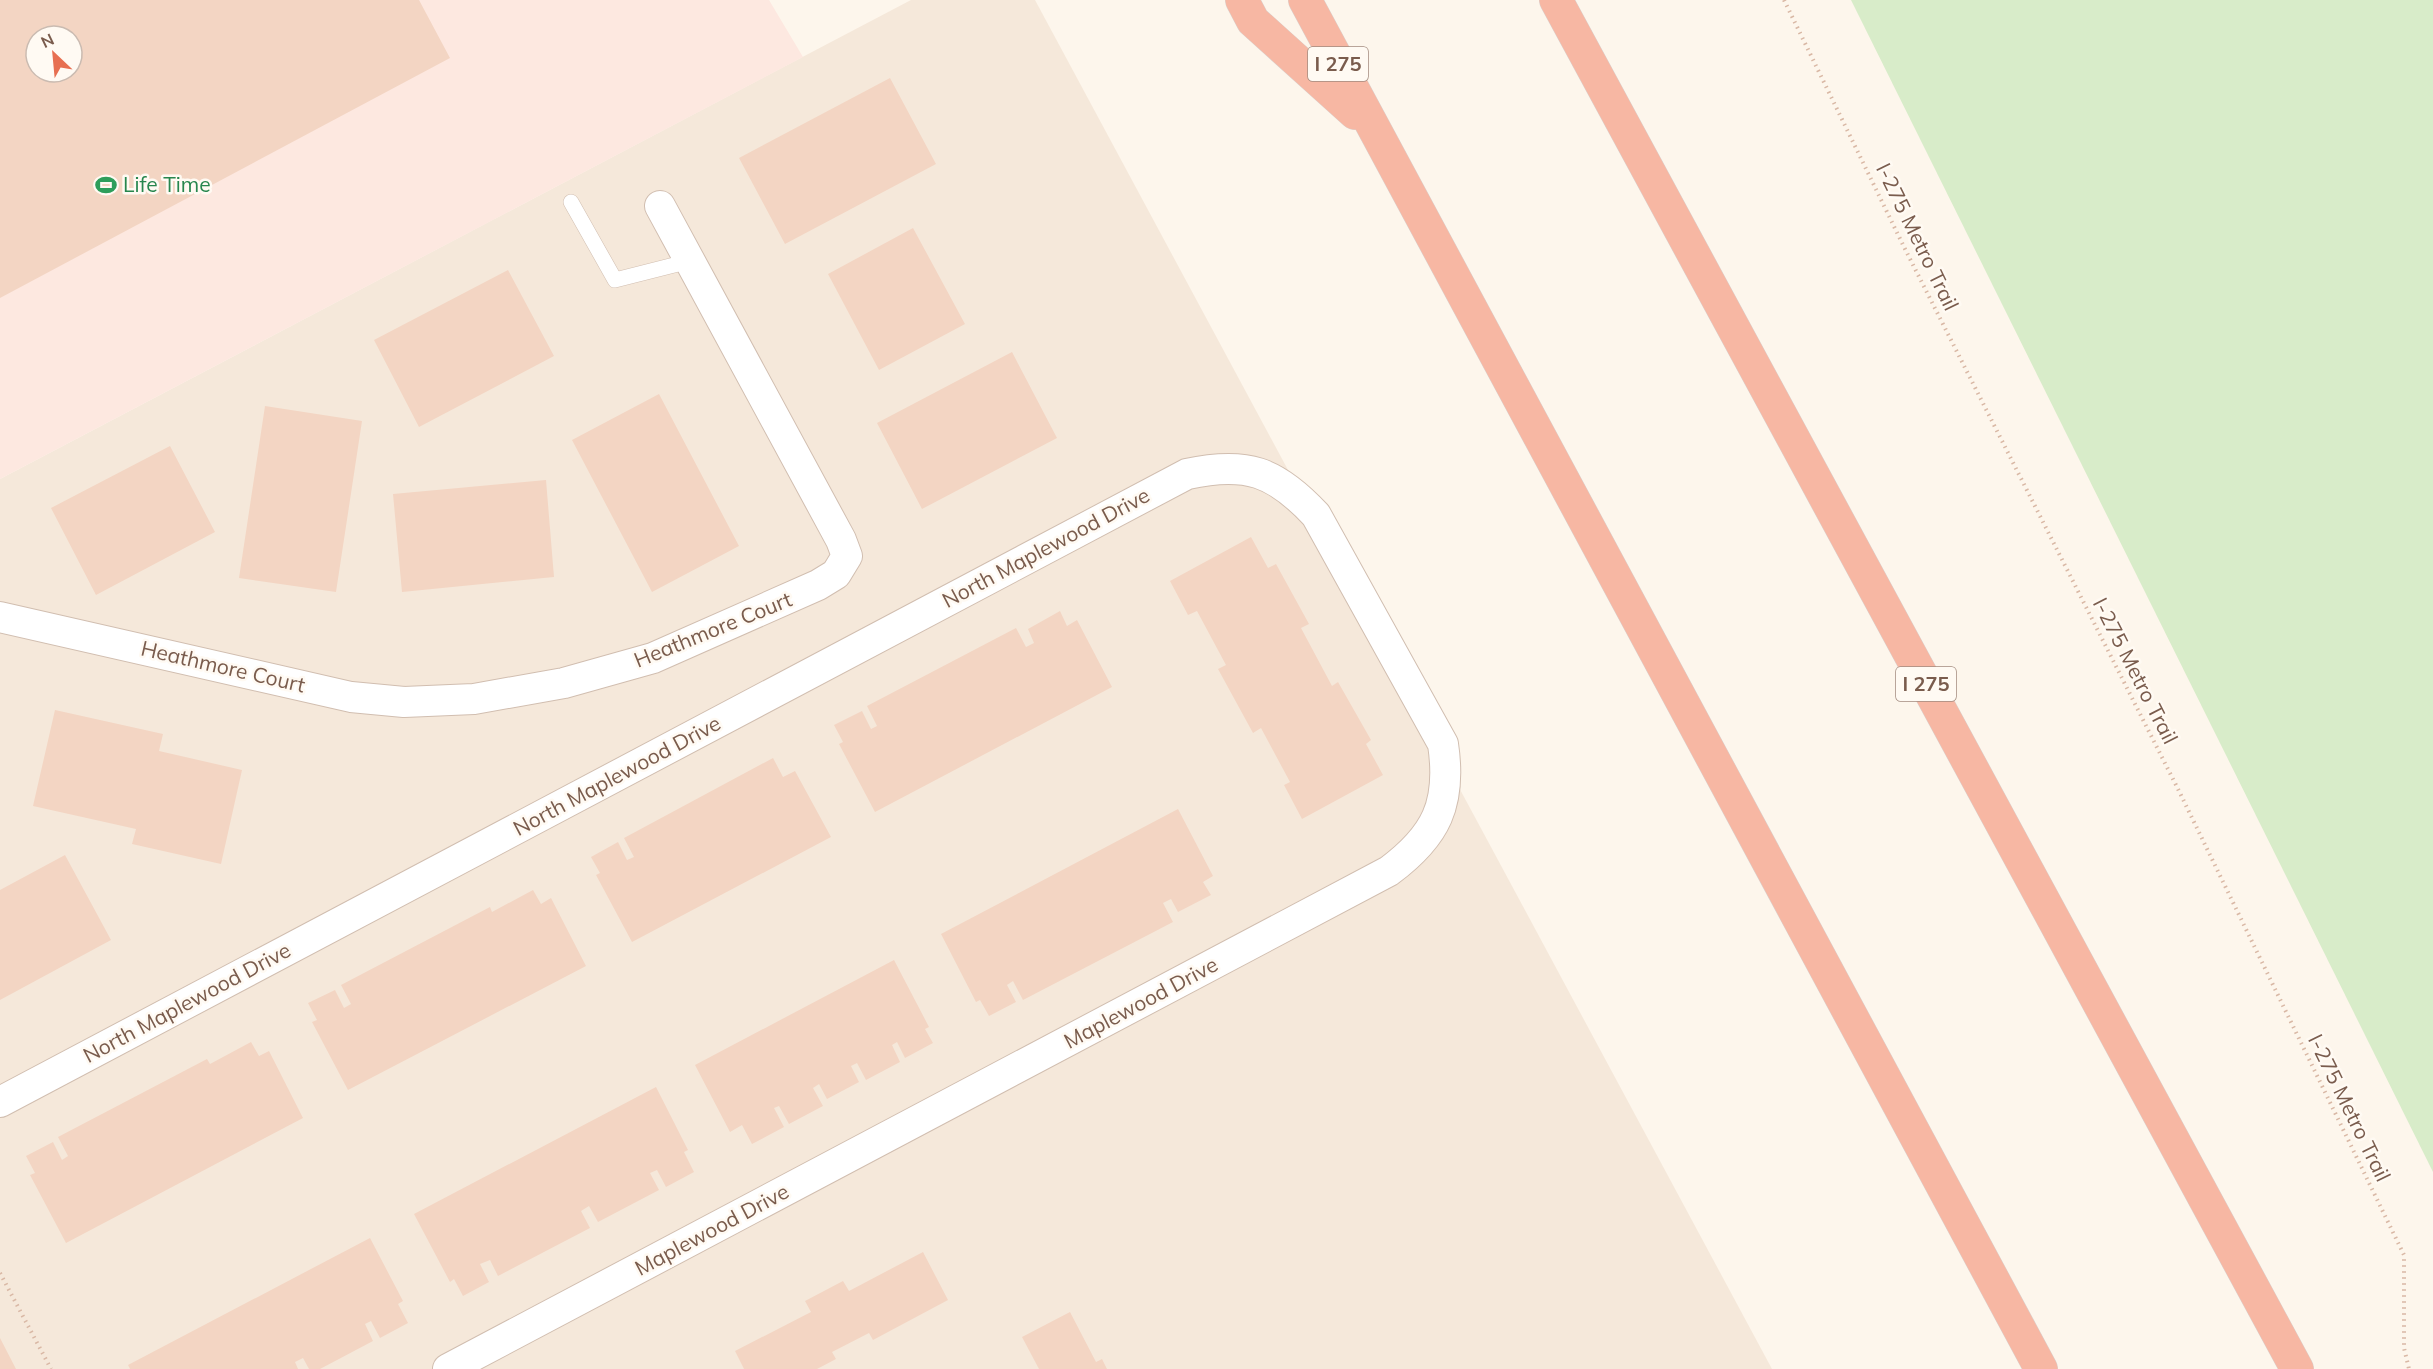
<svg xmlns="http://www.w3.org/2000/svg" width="2433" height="1369" viewBox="0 0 2433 1369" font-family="Mulish,sans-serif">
<rect width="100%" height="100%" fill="#fdf6ec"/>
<!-- residential -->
<path fill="#f5e8da" d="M911,0H1035L1772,1369H0V479Z"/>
<!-- commercial -->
<path fill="#fde8e0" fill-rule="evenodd" d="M0,0H769L803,57L0,479ZM36,36H72V72H36Z"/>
<!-- green -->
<path fill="#d8ecc9" d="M1851,0H2433V1172Z"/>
<!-- building -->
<path fill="#f3d5c3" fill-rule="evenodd" d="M0,0H419L450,58L0,298ZM36,36H72V72H36Z
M890,78L936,164L785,244L739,158Z
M913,228L965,324L879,370L828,274Z
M508,270L554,356L419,427L374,340Z
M1012,352L1057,438L922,509L877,423Z
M659,394L739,546L652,592L572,440Z
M265,406L362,421L336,592L239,578Z
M170,446L215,532L96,595L51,508Z
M546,480L554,577L402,592L393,494Z
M1251,537L1268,568L1276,564L1309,624L1301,628L1332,686L1338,682L1371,740L1366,744L1383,775L1302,819L1284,785L1290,782L1261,728L1253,733L1218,669L1226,665L1197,611L1188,615L1170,581Z
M1060,611L1067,626L1077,620L1112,687L875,812L839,744L843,742L834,725L862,711L871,729L877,726L867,706L1016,628L1026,647L1034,643L1028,629Z
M55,710L163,734L159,751L242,770L221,864L132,844L136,829L33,806Z
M773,758L783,777L795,771L831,837L632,942L596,875L600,873L591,857L618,842L627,860L634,857L624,838Z
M1178,809L1213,876L1203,882L1211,895L1178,912L1171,899L1163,903L1173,922L1023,1000L1013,981L1007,985L1016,1002L989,1016L980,1000L976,1002L941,934Z
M65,855L111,940L0,1000V890Z
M533,890L541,904L551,898L586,966L348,1090L312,1022L317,1020L308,1003L335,990L344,1008L351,1004L341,985L490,907L492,912Z
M894,960L929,1027L925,1029L933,1043L905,1058L897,1042L892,1045L900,1062L866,1080L857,1063L851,1066L859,1082L827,1099L819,1084L813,1088L823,1106L789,1124L779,1106L774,1108L784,1127L752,1144L742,1125L730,1132L695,1065Z
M251,1042L259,1056L269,1051L303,1118L66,1243L30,1175L35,1173L26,1156L53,1142L62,1160L68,1156L58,1137L207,1059L210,1064Z
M656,1087L688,1150L684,1152L694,1172L666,1187L657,1170L650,1173L659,1190L598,1222L589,1206L581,1211L590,1228L498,1276L490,1260L480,1264L489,1282L463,1296L454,1279L450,1282L414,1214Z
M370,1238L403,1301L398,1304L408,1323L380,1338L371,1321L365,1324L373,1341L320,1369H309L303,1358L295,1362L298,1369H130L128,1365Z
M923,1252L948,1300L873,1340L869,1333L832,1352L836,1359L817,1369H744L735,1351L811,1312L805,1301L843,1281L849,1291Z
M1070,1312L1096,1362L1102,1359L1107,1369H1039L1022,1337Z
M0,1338L16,1369H0Z"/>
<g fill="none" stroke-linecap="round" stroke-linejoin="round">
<defs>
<path id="lane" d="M571,202L615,280L690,261"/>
<path id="street" d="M0,617L351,697L404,702L474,699L564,683L653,658L818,585L836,574L847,556L841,540L660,206
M0,1102L1187,474C1246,461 1275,471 1316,515L1443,744C1452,804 1436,836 1389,871L448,1369"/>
<path id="highway" d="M1242,0L1253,21L1355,113
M1305,0L2041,1369
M1556,0L2297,1369"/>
</defs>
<!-- lane casing -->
<use href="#lane" stroke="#d1beb0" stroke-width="16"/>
<!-- street casing -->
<use href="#street" stroke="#d1beb0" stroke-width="32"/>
<!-- highway casing -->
<use href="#highway" stroke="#dad1cd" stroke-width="34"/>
<!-- path -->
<path stroke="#d9b8a5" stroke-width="4" stroke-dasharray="1.5 4.5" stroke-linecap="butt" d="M1784,0L1905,249L2178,789L2404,1255V1348L2409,1369
M0,1273L51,1369"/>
<!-- lane -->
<use href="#lane" stroke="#fff" stroke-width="15"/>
<!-- street -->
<use href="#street" stroke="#fff" stroke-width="30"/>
<!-- highway -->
<use href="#highway" stroke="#f7b7a3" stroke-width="33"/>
</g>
<!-- icons -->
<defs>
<symbol id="stadium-bare" viewBox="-9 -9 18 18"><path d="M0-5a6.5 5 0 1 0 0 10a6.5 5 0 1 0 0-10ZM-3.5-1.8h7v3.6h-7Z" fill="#2e9e5b" stroke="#fffaf3" stroke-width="2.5" paint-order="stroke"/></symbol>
</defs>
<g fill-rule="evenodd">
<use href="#stadium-bare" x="91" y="170" width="30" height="30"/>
</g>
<g text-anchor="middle" stroke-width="5" stroke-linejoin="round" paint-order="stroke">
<!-- shield labels -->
<g fill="#fffaf3" stroke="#a28b7f" stroke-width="1.5">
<rect x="1308" y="47" width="60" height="34" rx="4.5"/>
<rect x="1896" y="667" width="60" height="34" rx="4.5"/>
</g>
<g font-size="20" font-weight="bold" fill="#7a5c4d">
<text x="1338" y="71">I 275</text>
<text x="1926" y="691">I 275</text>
</g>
<!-- leisure labels -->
<g font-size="21" fill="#27864d" stroke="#fffaf3" text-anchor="start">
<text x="123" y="192">Life Time</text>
</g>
<!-- street labels -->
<g font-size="21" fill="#7a5c4d" stroke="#fffaf3">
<text transform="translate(1917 237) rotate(64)" y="7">I-275 Metro Trail</text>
<text transform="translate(1046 548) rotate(-28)" y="7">North Maplewood Drive</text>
<text transform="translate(713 630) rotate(-22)" y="7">Heathmore Court</text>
<text transform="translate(223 667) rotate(13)" y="7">Heathmore Court</text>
<text transform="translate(2135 671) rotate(63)" y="7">I-275 Metro Trail</text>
<text transform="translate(617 776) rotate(-28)" y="7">North Maplewood Drive</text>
<text transform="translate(187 1003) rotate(-28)" y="7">North Maplewood Drive</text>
<text transform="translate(1141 1003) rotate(-28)" y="7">Maplewood Drive</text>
<text transform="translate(2349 1108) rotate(64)" y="7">I-275 Metro Trail</text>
<text transform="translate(712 1230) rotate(-28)" y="7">Maplewood Drive</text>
</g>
</g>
<!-- north arrow -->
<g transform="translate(54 54) rotate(334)"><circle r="28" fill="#fffaf3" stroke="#cabbb1" stroke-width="1.5"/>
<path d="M0-4.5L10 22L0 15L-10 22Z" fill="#e76f51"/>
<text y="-9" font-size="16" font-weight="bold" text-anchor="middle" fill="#7a5c4d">N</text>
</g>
</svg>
